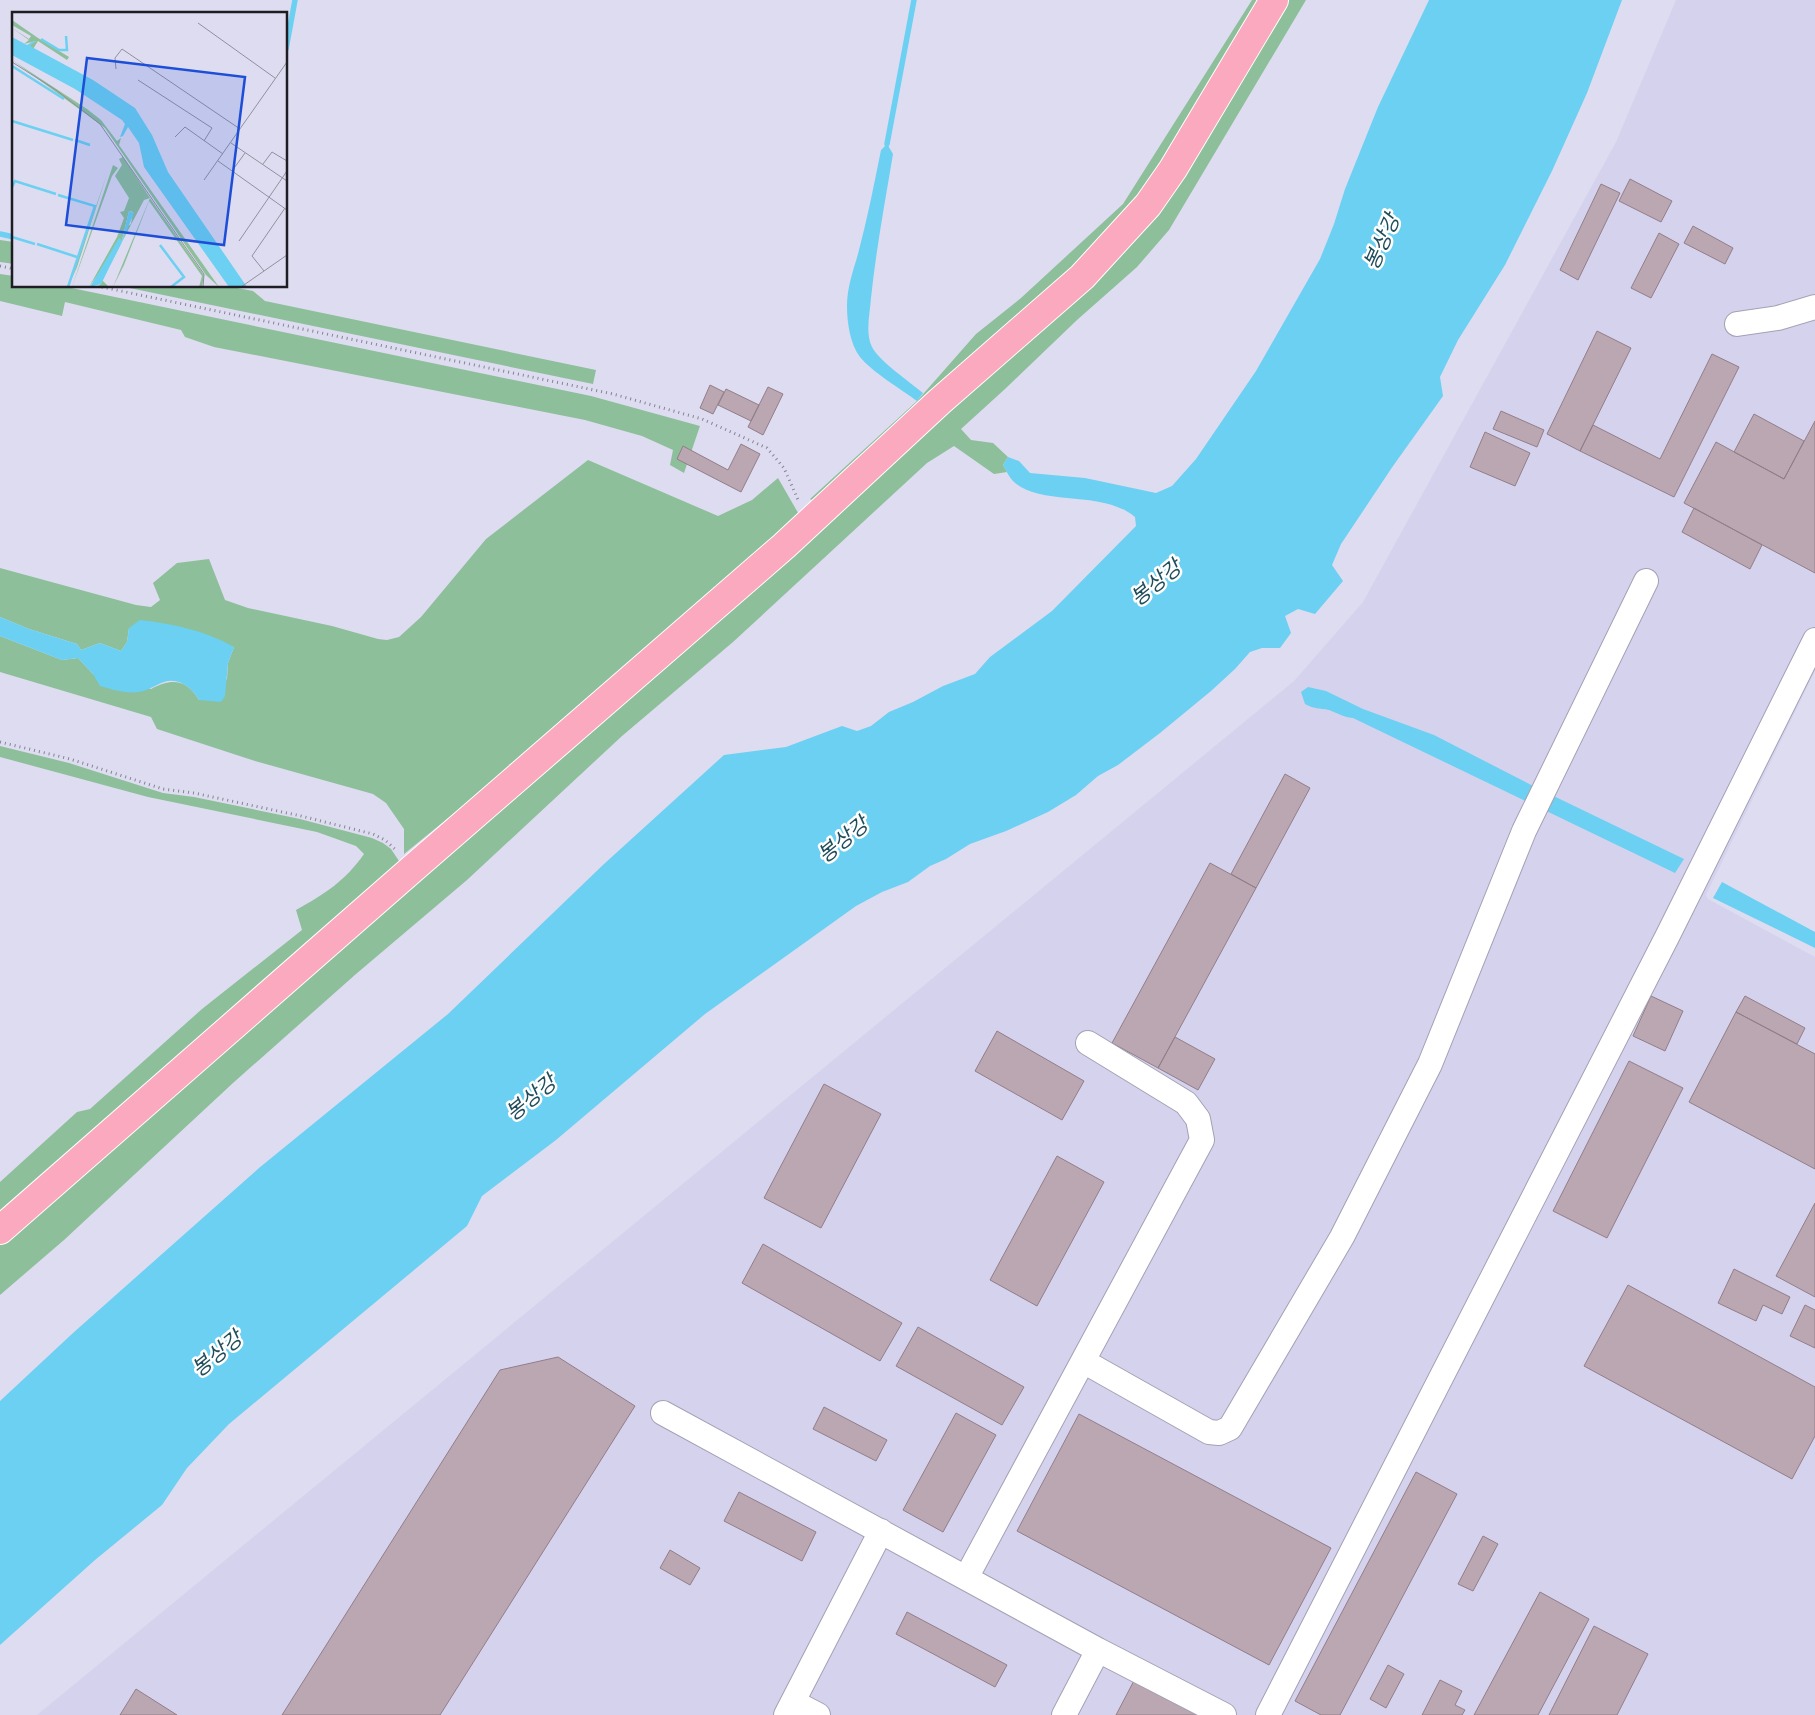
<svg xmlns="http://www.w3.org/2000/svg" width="1815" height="1715" viewBox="0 0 1815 1715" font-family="'Alegreya Sans','Noto Sans KR',sans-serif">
<rect width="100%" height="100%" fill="#dedcf0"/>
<!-- built -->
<path fill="#d5d2ee" d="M1676,0H1815V671L1706,895L1708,899L1815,957V1715H37L1294,681L1363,602L1616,142Z"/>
<!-- green -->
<path fill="#8dbf9a" d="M1252,0H1269L1137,210L820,504L810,499L917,401L976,334L1021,298L1123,204Z
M1285,0H1306L1169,230L1137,267L1077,320L1005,389L961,429L971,440L993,443L1008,457L1003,465L1007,472L994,474L954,446L927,463L733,642L622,736L467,880L356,974L233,1083L64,1240L0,1295V1241L946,415L1088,283Z
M0,240L14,242V264L0,262Z
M0,274L14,276V286H62L591,396L700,426L684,473L670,465L673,450L642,436L585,420L214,347L185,337L181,330L65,302L62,316L0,301Z
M120,286H227L253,291L265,301L596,370L593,384Z
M588,460L718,516L752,500L778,478L801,518L597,697L404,854V829L386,803L373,794L255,761L157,729L151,717L0,672V636L62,660L78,658L93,674L151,689C172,678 186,679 199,700L227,679L228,663L234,647L129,628L127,642L121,651L100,643L81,650L77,644L29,629L0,617V568L136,605L151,607L160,600L153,583L177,563L209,559L225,600L248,608L332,626L378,639L387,640L399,637L421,617L486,539Z
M0,746L69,763L163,793L194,797L300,819L372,838L383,843L391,849L403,867L0,1220V1182L77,1112L90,1109L202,1009L302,930L296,910C325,894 345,881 364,854L356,846L317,832L148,797L0,757Z"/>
<!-- water -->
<path fill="#6bd0f1" d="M1429,0H1622L1587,93L1552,171L1505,265L1458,340L1440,377L1443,396L1393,466L1341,544L1332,565L1343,581L1315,614L1298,609L1285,616L1291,633L1280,648H1262L1250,652L1235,669L1211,691L1160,733L1118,765L1098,776L1076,795L1048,812L1006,831L970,844L946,859L930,866L908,882L882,892L856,906L705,1014L556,1140L482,1196L467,1226L229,1424L187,1468L162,1505L95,1560L0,1645V1401L73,1333L259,1168L448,1014L604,864L724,755L786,747L842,726L857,731L871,726L889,712L913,702L943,686L975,674L990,657L1052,611L1136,526L1135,517C1102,489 1039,507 1013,481C1009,477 1006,470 1003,465L1008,457L1019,461L1030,473L1085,478L1156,493L1172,486L1196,459L1256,371L1320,259L1334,224L1345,189L1378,107Z
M887,144L893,154C885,202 876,250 871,298C870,313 865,333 872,347C878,360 911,383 923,393L917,401C901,389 872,372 860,357C850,344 847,322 847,306C847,288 853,271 858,254C867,220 874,185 881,150Z
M0,617L29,629L77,644L81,650L100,643L121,651L127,642L129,628L140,620C173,624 204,630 234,647L228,663L225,696L221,702L199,700C192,688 179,677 164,682C155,685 148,691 138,692C126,694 111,689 100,686L93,674L78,658L62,660L0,636Z
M1308,687L1326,691L1363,709L1434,735L1537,788L1684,859L1675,873L1353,718C1342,717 1338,713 1329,710C1320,708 1313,709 1305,704L1301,692Z
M1722,882L1815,932V948L1713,898Z"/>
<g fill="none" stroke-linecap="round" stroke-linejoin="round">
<!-- stream -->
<path stroke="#6bd0f1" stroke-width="5.5" d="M286,49L295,0
M887,144L914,0
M0,234L14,237"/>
</g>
<!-- building -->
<path fill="#bba7b2" stroke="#917e89" d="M1630,179L1672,201L1661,222L1619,201Z
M1601,184L1620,193L1578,280L1560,270Z
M1693,226L1733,248L1725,264L1684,243Z
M1659,233L1679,244L1651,298L1631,288Z
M1597,331L1631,348L1580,451L1547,434Z
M1712,354L1739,367L1674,497L1580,451L1593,425L1660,459Z
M710,385L724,392L713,414L700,408Z
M768,387L783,394L763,435L748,427Z
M726,389L759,405L751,421L718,405Z
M1501,411L1544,430L1537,447L1493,429Z
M1754,414L1804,441L1784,479L1734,452Z
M1815,421V573L1684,503L1716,442L1784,479Z
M1485,432L1530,453L1515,486L1470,467Z
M741,444L760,454L741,492L677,459L683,446L728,470Z
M1694,508L1762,545L1750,569L1682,532Z
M1285,774L1310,788L1256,888L1231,874Z
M1210,863L1256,888L1158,1068L1112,1043Z
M1651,996L1683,1011L1665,1051L1633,1036Z
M1745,996L1805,1028L1797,1044L1736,1012Z
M1736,1012L1815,1054V1169L1689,1102Z
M997,1031L1084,1081L1062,1120L975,1071Z
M1175,1037L1215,1059L1198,1090L1158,1068Z
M1629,1061L1683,1088L1607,1238L1553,1211Z
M824,1084L881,1114L821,1228L764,1198Z
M1057,1156L1104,1182L1037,1306L990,1280Z
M1815,1203V1297L1776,1276Z
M763,1244L902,1323L880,1361L742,1283Z
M1734,1269L1790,1297L1782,1314L1763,1305L1756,1321L1718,1303Z
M1628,1285L1815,1387V1436L1792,1479L1584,1366Z
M1805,1305L1815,1310V1348L1790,1336Z
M918,1327L1024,1387L1002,1425L896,1366Z
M558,1357L635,1406L440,1715H282L500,1370Z
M824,1407L887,1440L876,1461L813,1429Z
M956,1413L996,1435L943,1532L903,1510Z
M1079,1414L1331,1548L1269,1665L1017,1531Z
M1416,1472L1457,1494L1340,1715H1321L1295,1701Z
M739,1492L816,1532L802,1561L724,1521Z
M1483,1536L1498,1544L1473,1591L1458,1584Z
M670,1550L700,1568L690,1585L660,1568Z
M1540,1592L1589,1619L1538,1715H1474Z
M907,1612L1007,1665L995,1687L896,1634Z
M1594,1626L1648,1654L1617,1715H1549Z
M1388,1665L1404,1674L1386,1708L1370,1699Z
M1138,1673L1218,1715H1116Z
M1440,1680L1462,1691L1455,1705L1465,1710L1462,1715H1422Z
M136,1689L177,1715H120Z"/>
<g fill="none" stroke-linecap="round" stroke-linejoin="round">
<defs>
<path id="minor" d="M1737,324L1778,318L1815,307
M1083,1361L1209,1432L1219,1433L1230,1428L1342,1237L1430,1064L1524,831L1646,581
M663,1413L1098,1650L1224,1715
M966,1578L1202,1140L1198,1119L1186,1103L1088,1043
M793,1702L818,1715
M786,1715L881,1531
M1064,1715L1098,1650
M1268,1715L1667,937L1815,640"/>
<path id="major" d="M0,1230L411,870L784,546L939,402L1082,277L1148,205L1173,169L1274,0"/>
</defs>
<!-- minor casing -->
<use href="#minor" stroke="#a3a1b4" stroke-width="26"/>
<!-- major casing -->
<use href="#major" stroke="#fff" stroke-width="30"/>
<!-- path -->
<path stroke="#858492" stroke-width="3" stroke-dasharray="1 4" stroke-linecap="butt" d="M0,266L14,269
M97,286L613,394L702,419L767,448L784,468L799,502
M0,742L70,759L163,789L194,793L301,816L373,834L385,840L397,851"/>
<!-- minor -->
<use href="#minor" stroke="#fff" stroke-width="24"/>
<!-- major -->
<use href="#major" stroke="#faa9be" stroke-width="28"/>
</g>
<g text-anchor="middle" stroke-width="5" stroke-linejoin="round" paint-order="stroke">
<!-- water labels -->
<g font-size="21" font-style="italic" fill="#214d5b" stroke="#fff">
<text transform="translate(1382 242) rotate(-66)" y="7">봉상강</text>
<text transform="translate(1156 583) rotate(-39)" y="7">봉상강</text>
<text transform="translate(843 840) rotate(-39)" y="7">봉상강</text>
<text transform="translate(531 1098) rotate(-39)" y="7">봉상강</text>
<text transform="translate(217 1354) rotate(-39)" y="7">봉상강</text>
</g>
</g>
<!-- overview -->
<g transform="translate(12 12)">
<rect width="275" height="275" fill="#dedcf0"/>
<path d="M0,8L26,26L57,45L55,48L26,29L21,37L17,33L24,29L12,32L17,28L0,16L17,27L19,24L0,13ZM0,48L75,97L89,108L105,129L109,126L107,133L207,275L194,263L93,116ZM111,145L138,186L132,188L90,268L97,275H84L89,272L105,237L110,230L116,214L119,212L121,200L117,199L110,228L77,275L105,225L112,206L108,200L112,199L117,186L103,164L110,153L107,147ZM101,153L106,156L100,164L60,275ZM95,162L65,255L56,275L68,241ZM138,186L192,263L190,275H187L190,264L137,189L112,253L101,275Z" fill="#8dbf9a"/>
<path d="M0,25L15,33L20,30L24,29L18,34L81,68L123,96L140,123L156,160L235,275H217L132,155L127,131L116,115L111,124L108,125L113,112L110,108L63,77L0,43ZM117,199L122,201L110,230L89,272L78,275L107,226L110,228Z" fill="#6bd0f1"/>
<path fill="none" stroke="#6bd0f1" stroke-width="2.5" d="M29,27L47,38H55L54,24M0,54L52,87M0,109L61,128M63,128L78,133M0,175L3,169L44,182M46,183L83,194L56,275M0,225L23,232M25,232L65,245M148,233L172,265L159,275"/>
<path fill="none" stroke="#91909e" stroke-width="1" d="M186,11L263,66M0,50L44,78L88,112L192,262L191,275M104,57L103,46L110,37L228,117M126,68L200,116L192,129M163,125L173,115L211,142M219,131L275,169M206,149L275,198M251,152L260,140L275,149M220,159L233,141M192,168L275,50M227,229L275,159M252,259L240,244L273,196M229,275L275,243"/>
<path fill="#1d4ed8" fill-opacity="0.15" stroke="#1d4ed8" stroke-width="2.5" d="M75,46L233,65L212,233L54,213Z"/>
<rect width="275" height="275" fill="none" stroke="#1e1d24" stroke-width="2.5"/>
</g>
</svg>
